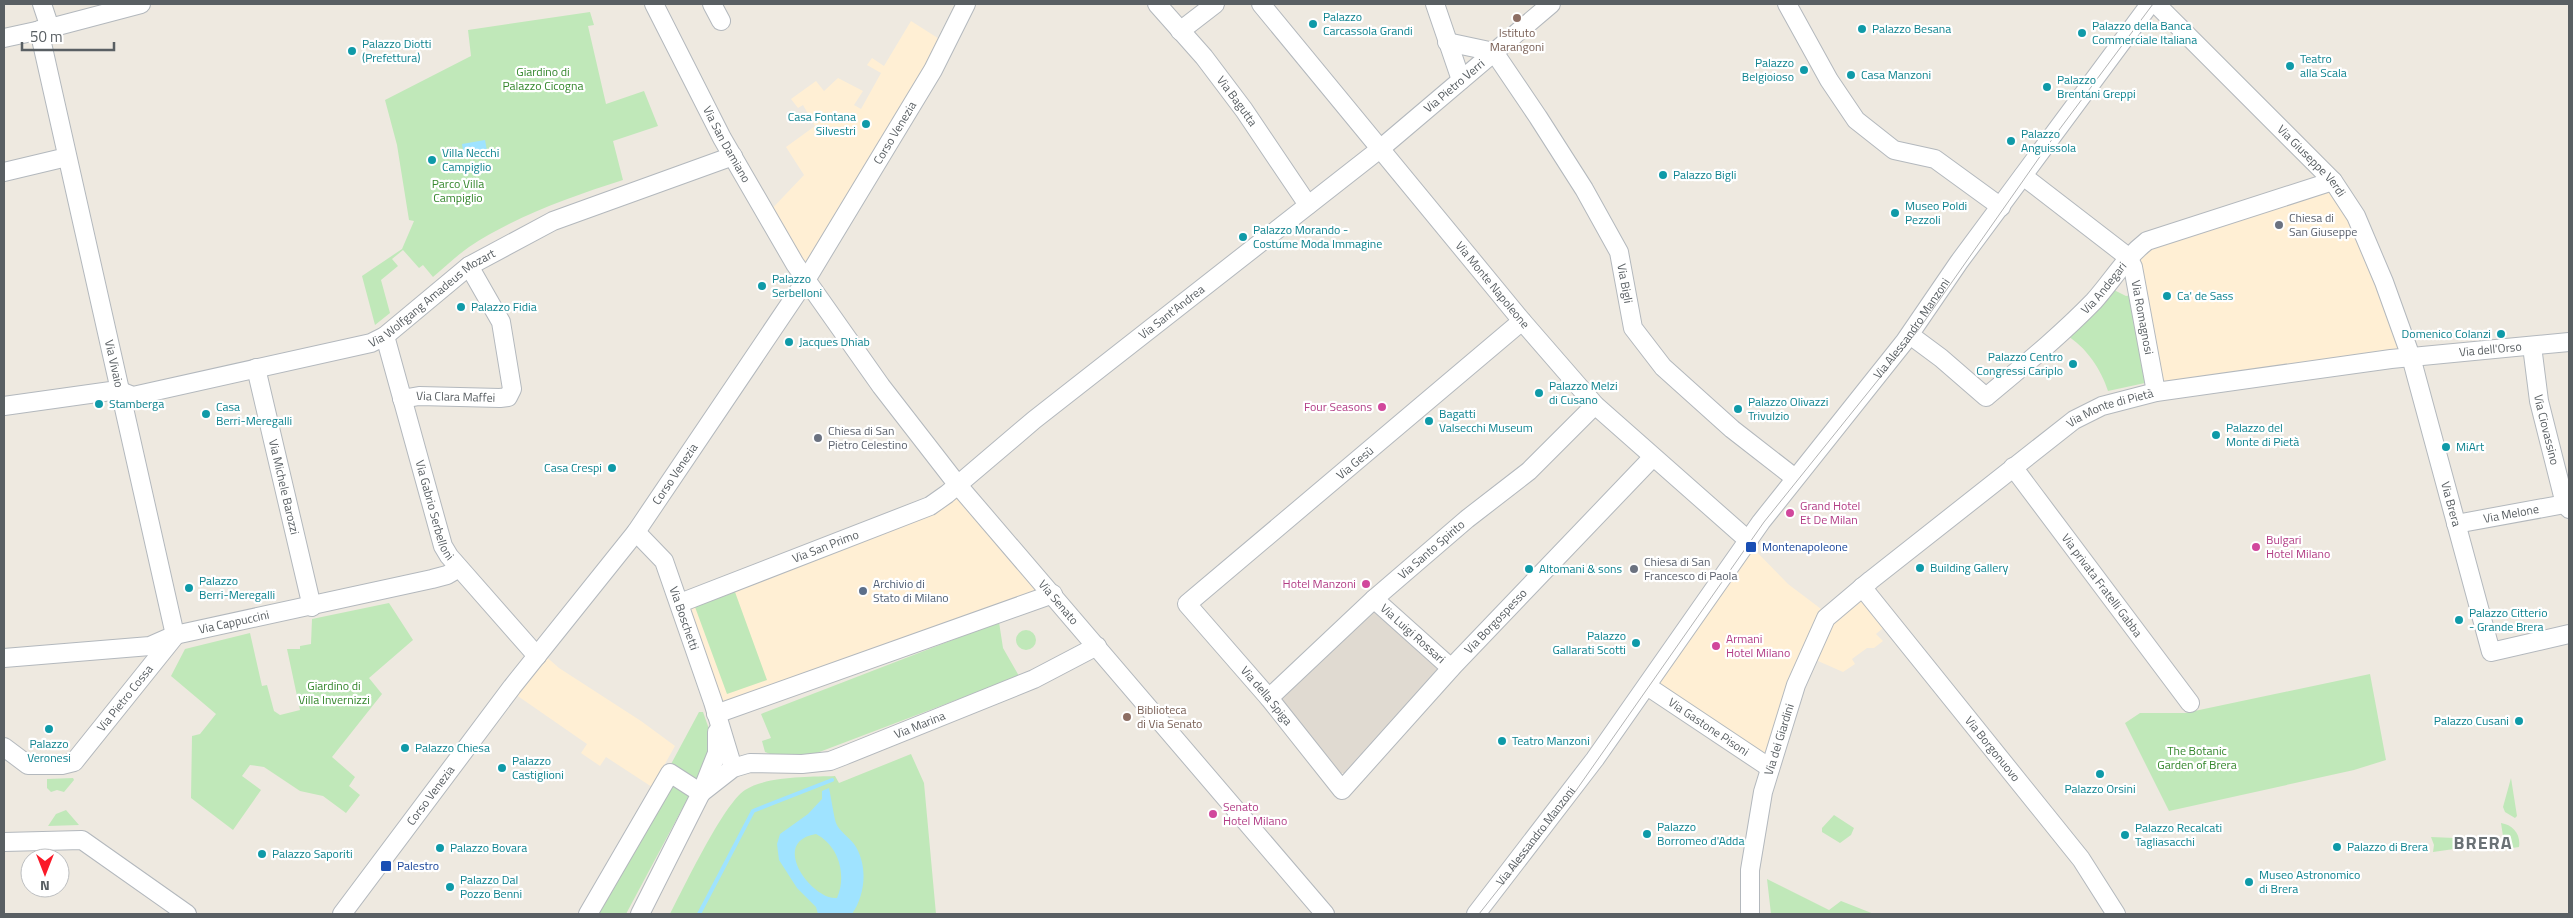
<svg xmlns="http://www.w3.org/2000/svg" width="2573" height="918" viewBox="0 0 2573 918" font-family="'Titillium Web',sans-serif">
<rect width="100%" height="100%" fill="#eee9e0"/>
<!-- commercial -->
<path fill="#ffefd4" d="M911,21L944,42L805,278L766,215L804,175L786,147L815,126L803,105L798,108L791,99L816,81L824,91L838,78L863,91L854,105L861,109L881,73L867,65L872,58L884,66Z
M2334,183L2411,357L2156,391L2134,267L2142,246Z
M957,486L1050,595L717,713L681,604Z
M1748,543L1788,584L1829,615L1862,588L1889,623L1876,634L1883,641L1874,648H1867L1852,659L1855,664L1843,672L1809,657L1772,768L1648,686Z
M542,653L559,668L641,721L675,746L652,787L606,757L600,766L581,753L587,744L512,692Z"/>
<!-- education -->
<path fill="#e0dad1" d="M1375,611L1441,670L1350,773H1336L1278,699Z"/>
<!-- green -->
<path fill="#c0e8b9" d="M590,12L594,25L588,26L606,104L644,91L658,126L613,141L623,180C570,197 516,216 469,247C456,256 445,267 433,277L423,265L419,268L403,250L392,259L398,266L381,280L390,313L375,325L362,276L402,249L414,221L409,220L397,145L385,100L471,56L468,30Z
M2112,289L2126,296L2132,295L2145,383L2108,391C2101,369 2086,347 2066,335Z
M735,592L767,680L727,694L695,607Z
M389,603L413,640L369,678L382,694L332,757L355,777L349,786L360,795L346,813L323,796L300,791L264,767L250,765L242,776L261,790L233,830L191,798L192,736L200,734L216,714L171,676L185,649L250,633L262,686L267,685L274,711L280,715L300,710L287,649H300V646L311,644L312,619Z
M999,622L1003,648L1019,676L801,759L778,757L765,752L762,741L771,738L761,714Z
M1016 640a10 10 0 1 1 20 0a10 10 0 1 1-20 0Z
M2370,674L2386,760L2354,770L2169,811L2125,723L2140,713H2185Z
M699,712H703L714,743L696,783L670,766Z
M911,754L924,783L936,914H670C683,889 724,803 745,790C766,776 810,777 835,776L839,783Z
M73,778L74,780L64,792L57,790L51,792L47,788V779Z
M2511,778L2517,816L2515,818L2505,812L2503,807Z
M671,785L689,796L626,914H599Z
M66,810L79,825L48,826L56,814Z
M1834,815L1854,828L1851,835L1840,843L1822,832V828Z
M2501,823C2513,825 2521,834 2519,847L2505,849Z
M2431,837L2455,838L2459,845L2454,849L2433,852L2434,845Z
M1767,879L1829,910L1841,901L1874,914H1771Z"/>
<!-- water -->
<path fill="#9fe3ff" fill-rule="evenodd" d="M485,140L487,151L464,156L462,144Z
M829,788C831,797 834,817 836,823C839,831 849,837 854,844C868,864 866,894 852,914H818L816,907L797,888L779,860L777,844L780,834L808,814L822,799V791ZM816,834C839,846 847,875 837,898C813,901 768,842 816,834Z"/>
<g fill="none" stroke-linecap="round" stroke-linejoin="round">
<!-- stream -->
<path stroke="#9fe3ff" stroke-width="4" d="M699,914L753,811L832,780"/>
<defs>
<g id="minor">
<path d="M42,4L50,28"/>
<path id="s1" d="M654,4L722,138L795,264L881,386L957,484L1325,914"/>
<path d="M712,4L721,21"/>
<path id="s2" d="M1157,4L1204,57L1244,110L1308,205"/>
<path id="s3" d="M1261,4L1522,321L1595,405L1749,541"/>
<path d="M1435,4L1461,80"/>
<path d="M1787,4L1829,80L1856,120L1894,150L1935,159L2001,207"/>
<path id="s4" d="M2156,4L2333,181L2356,216L2384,282L2411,357L2491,652L2569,634"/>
<path id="s5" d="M39,30L175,635"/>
<path d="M1180,31L1215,4"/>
<path d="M4,38L50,28L141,4"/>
<path d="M1447,42L1494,52"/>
<path id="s6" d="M1494,52L1538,117L1584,189L1619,252L1633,328L1663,367L1732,429L1795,478"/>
<path d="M4,172L67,157"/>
<path id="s7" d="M2023,176L2128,257L2133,267L2156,392"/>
<path id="s8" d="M1522,321L1187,604L1269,698L1342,790L1454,665L1653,457"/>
<path id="s9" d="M1910,335L1941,358L1986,397C2023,366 2060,336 2094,301C2112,281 2125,258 2147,241L2333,181"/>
<path id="s10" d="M385,336L443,546L449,556L537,656"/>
<path id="s11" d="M2532,346L2539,401L2565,504L2569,509"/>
<path id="s12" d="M256,368L312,607"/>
<path id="s13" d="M118,390L133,396L371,343L385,336L469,266L553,221L733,156"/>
<path id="s14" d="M402,399L419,396L500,398L508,397L512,389L501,322L469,266"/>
<path d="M4,406L118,390"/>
<path id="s15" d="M2013,467L2190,703"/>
<path id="s16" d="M2456,524L2565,504"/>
<path id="s17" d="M636,532L664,561L713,702L733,768"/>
<path id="s18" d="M1862,587L2081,859L2116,914"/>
<path id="s19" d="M1374,599L1451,668"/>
<path id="s20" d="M680,603L930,506L947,494L1034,420L1380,149L1551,4"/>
<path id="s21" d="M4,658L150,646L175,635L432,579L447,575L459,568"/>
<path id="s22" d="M1647,686L1770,768"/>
<path id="s23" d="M1269,698L1374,599L1467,519L1529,471L1595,405"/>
<path d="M716,714L1053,594"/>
<path id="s24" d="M4,747L28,765H62L74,762L175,636"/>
<path id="s25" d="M701,793L733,768L750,763L802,764L830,761L843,756L1034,679L1097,646"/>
<path d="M4,842L82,840L187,914"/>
<path id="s26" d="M342,914L512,687L636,532L806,280L933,70L966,4"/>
<path d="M588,914L670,773L701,793"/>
<path d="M640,914L701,793L717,753V732"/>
<path id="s27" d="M1476,914L1595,759L1761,522L1905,341L1959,262L2150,4"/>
<path id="s28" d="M1750,914V870L1763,792L1796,685L1826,618L1871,580L2074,420L2102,406L2156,392L2391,359L2569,342"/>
</g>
</defs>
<!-- minor casing -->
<use href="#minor" stroke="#b3b8bd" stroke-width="20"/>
<!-- minor -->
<use href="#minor" stroke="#fff" stroke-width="18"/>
<!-- tram -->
<path stroke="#b2b3b4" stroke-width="1" d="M1479,914L1575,792L1764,522L1919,329L2053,138L2153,4"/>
</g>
<!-- markers -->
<g fill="#8d6e63" stroke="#fff" stroke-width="2">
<circle cx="1517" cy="18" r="5"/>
<circle cx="1127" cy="717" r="5"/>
</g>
<g fill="#0f9aa8" stroke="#fff" stroke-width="2">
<circle cx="1313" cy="24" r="5"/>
<circle cx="1862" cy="29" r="5"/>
<circle cx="2082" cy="33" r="5"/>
<circle cx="352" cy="51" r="5"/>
<circle cx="2290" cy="66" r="5"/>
<circle cx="1804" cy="70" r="5"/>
<circle cx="1851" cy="75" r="5"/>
<circle cx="2047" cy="87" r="5"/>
<circle cx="866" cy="124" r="5"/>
<circle cx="2011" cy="141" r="5"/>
<circle cx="432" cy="160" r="5"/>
<circle cx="1663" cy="175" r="5"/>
<circle cx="1895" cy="213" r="5"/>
<circle cx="1243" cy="237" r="5"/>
<circle cx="762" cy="286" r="5"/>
<circle cx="2167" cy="296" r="5"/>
<circle cx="461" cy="307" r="5"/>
<circle cx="2501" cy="334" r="5"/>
<circle cx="789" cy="342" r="5"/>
<circle cx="2073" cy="364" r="5"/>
<circle cx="1539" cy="393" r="5"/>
<circle cx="99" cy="404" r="5"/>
<circle cx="1738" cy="409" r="5"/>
<circle cx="206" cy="414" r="5"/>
<circle cx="1429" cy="421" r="5"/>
<circle cx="2216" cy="435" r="5"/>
<circle cx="2446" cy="447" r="5"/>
<circle cx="612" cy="468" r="5"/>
<circle cx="1920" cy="568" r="5"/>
<circle cx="1529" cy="569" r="5"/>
<circle cx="189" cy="588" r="5"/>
<circle cx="2459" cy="620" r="5"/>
<circle cx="1636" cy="643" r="5"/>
<circle cx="2519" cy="721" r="5"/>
<circle cx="49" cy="729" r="5"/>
<circle cx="1502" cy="741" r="5"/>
<circle cx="405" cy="748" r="5"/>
<circle cx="502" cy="768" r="5"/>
<circle cx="2100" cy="774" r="5"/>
<circle cx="1647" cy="834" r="5"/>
<circle cx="2125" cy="835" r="5"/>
<circle cx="2337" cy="847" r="5"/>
<circle cx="440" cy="848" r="5"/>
<circle cx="262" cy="854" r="5"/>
<circle cx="2249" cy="882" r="5"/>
<circle cx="450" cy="887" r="5"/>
</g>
<g fill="#6b7280" stroke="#fff" stroke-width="2">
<circle cx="2279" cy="225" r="5"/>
<circle cx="818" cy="438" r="5"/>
<circle cx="1634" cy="569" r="5"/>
</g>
<g fill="#d1479c" stroke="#fff" stroke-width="2">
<circle cx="1382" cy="407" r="5"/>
<circle cx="1790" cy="513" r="5"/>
<circle cx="2256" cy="547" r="5"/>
<circle cx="1366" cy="584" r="5"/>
<circle cx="1716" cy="646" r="5"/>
<circle cx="1213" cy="814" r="5"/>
</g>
<g fill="#1a4fb4" stroke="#fff" stroke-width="2">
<rect x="1745" y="541" width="12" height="12" rx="2.5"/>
<rect x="380" y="860" width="12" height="12" rx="2.5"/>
</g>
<circle fill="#5c6f8a" stroke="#fff" stroke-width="2" cx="863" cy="591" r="5"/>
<g text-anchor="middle" stroke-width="4.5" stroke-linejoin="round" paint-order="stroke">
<!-- culture labels -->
<g font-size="12" fill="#0d838f" stroke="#fff" text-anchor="start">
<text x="1323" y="21">Palazzo<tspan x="1323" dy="14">Carcassola Grandi</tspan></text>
<text x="2092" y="30">Palazzo della Banca<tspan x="2092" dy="14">Commerciale Italiana</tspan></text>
<text x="1872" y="33">Palazzo Besana</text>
<text x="362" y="48">Palazzo Diotti<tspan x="362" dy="14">(Prefettura)</tspan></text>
<text x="2300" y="63">Teatro<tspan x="2300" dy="14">alla Scala</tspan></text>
<text x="1794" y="67" text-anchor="end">Palazzo<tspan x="1794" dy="14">Belgioioso</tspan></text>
<text x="1861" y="79">Casa Manzoni</text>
<text x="2057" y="84">Palazzo<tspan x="2057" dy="14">Brentani Greppi</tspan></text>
<text x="856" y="121" text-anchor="end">Casa Fontana<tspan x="856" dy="14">Silvestri</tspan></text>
<text x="2021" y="138">Palazzo<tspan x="2021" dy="14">Anguissola</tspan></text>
<text x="442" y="157">Villa Necchi<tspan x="442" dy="14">Campiglio</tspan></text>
<text x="1673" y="179">Palazzo Bigli</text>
<text x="1905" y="210">Museo Poldi<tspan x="1905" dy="14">Pezzoli</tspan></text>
<text x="1253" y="234">Palazzo Morando -<tspan x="1253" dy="14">Costume Moda Immagine</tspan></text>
<text x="772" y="283">Palazzo<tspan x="772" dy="14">Serbelloni</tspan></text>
<text x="2177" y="300">Ca' de Sass</text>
<text x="471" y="311">Palazzo Fidia</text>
<text x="2491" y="338" text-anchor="end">Domenico Colanzi</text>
<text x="799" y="346">Jacques Dhiab</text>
<text x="2063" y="361" text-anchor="end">Palazzo Centro<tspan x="2063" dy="14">Congressi Cariplo</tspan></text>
<text x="1549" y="390">Palazzo Melzi<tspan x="1549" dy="14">di Cusano</tspan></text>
<text x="1748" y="406">Palazzo Olivazzi<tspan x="1748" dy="14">Trivulzio</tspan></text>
<text x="109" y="408">Stamberga</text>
<text x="216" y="411">Casa<tspan x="216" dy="14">Berri-Meregalli</tspan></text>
<text x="1439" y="418">Bagatti<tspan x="1439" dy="14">Valsecchi Museum</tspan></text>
<text x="2226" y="432">Palazzo del<tspan x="2226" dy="14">Monte di Pietà</tspan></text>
<text x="2456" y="451">MiArt</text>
<text x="602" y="472" text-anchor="end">Casa Crespi</text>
<text x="1930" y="572">Building Gallery</text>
<text x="1539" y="573">Altomani &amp; sons</text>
<text x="199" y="585">Palazzo<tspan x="199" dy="14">Berri-Meregalli</tspan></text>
<text x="2469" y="617">Palazzo Citterio<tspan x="2469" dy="14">- Grande Brera</tspan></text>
<text x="1626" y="640" text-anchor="end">Palazzo<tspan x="1626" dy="14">Gallarati Scotti</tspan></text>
<text x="2509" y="725" text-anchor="end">Palazzo Cusani</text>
<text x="1512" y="745">Teatro Manzoni</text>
<text x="49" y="748" text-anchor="middle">Palazzo<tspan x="49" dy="14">Veronesi</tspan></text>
<text x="415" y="752">Palazzo Chiesa</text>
<text x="512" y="765">Palazzo<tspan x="512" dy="14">Castiglioni</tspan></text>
<text x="2100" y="793" text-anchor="middle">Palazzo Orsini</text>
<text x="1657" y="831">Palazzo<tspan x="1657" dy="14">Borromeo d'Adda</tspan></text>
<text x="2135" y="832">Palazzo Recalcati<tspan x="2135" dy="14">Tagliasacchi</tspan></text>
<text x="2347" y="851">Palazzo di Brera</text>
<text x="450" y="852">Palazzo Bovara</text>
<text x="272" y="858">Palazzo Saporiti</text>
<text x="2259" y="879">Museo Astronomico<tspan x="2259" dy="14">di Brera</tspan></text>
<text x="460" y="884">Palazzo Dal<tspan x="460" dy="14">Pozzo Benni</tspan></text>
</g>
<!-- education labels -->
<g font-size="12" fill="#785e54" stroke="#fff">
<text x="1517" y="37">Istituto<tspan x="1517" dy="14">Marangoni</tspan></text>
<text x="1137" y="714" text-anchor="start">Biblioteca<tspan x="1137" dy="14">di Via Senato</tspan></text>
</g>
<!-- park labels -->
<g font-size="12" fill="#35872d" stroke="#fff">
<text x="543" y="76">Giardino di<tspan x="543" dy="14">Palazzo Cicogna</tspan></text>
<text x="458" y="188">Parco Villa<tspan x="458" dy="14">Campiglio</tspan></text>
<text x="334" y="690">Giardino di<tspan x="334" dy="14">Villa Invernizzi</tspan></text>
<text x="2197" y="755">The Botanic<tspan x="2197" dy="14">Garden of Brera</tspan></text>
</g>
<!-- street labels -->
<g font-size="12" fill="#595f63" stroke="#fff">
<text dy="4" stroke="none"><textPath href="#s20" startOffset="940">Via Pietro Verri</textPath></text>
<text dy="4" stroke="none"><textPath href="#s2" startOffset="126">Via Bagutta</textPath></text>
<text dy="4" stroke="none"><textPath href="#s26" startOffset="958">Corso Venezia</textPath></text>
<text dy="4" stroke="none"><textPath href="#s1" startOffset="158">Via San Damiano</textPath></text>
<text dy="4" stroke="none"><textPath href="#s4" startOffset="221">Via Giuseppe Verdi</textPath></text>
<text dy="4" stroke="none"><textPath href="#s6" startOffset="268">Via Bigli</textPath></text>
<text dy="4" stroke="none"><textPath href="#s3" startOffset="364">Via Monte Napoleone</textPath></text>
<text dy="4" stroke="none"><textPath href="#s9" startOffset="259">Via Andegari</textPath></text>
<text dy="4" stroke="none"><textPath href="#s13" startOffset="336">Via Wolfgang Amadeus Mozart</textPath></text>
<text dy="4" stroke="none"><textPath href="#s20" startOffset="578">Via Sant'Andrea</textPath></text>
<text dy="4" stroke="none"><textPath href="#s7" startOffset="195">Via Romagnosi</textPath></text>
<text dy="4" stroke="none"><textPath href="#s27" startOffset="730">Via Alessandro Manzoni</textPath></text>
<text dy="4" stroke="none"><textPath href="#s28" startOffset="1050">Via dell'Orso</textPath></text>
<text dy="4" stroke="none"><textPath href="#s5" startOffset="342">Via Vivaio</textPath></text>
<text dy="4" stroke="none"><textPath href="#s14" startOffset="54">Via Clara Maffei</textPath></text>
<text dy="4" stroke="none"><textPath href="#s28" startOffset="664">Via Monte di Pietà</textPath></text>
<text dy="4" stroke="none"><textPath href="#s11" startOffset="85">Via Ciovassino</textPath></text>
<text transform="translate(1355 463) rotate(-40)" y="4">Via Gesù</text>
<text dy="4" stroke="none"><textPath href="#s26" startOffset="552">Corso Venezia</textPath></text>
<text dy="4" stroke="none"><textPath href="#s12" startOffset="122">Via Michele Barozzi</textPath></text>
<text dy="4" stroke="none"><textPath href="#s4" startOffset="596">Via Brera</textPath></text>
<text dy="4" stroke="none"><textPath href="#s10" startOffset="181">Via Gabrio Serbelloni</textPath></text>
<text dy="4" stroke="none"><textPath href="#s16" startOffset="56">Via Melone</textPath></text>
<text dy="4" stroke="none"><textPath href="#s20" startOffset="156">Via San Primo</textPath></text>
<text dy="4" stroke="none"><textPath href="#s23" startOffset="220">Via Santo Spirito</textPath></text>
<text dy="4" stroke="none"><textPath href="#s15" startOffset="148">Via privata Fratelli Gabba</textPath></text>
<text dy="4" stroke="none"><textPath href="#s1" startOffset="725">Via Senato</textPath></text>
<text dy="4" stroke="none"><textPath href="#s17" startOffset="101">Via Boschetti</textPath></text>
<text dy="4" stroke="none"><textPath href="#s8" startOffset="909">Via Borgospesso</textPath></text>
<text dy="4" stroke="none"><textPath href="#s21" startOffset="234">Via Cappuccini</textPath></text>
<text dy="4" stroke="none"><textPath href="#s19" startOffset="52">Via Luigi Rossari</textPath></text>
<text dy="4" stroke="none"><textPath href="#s8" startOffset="560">Via della Spiga</textPath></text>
<text dy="4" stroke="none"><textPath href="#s24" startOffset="158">Via Pietro Cossa</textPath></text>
<text dy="4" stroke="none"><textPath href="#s25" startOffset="235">Via Marina</textPath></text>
<text dy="4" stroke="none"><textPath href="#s22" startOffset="74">Via Gastone Pisoni</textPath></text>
<text dy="4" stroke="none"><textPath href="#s28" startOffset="178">Via dei Giardini</textPath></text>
<text dy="4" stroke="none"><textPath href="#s18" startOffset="208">Via Borgonuovo</textPath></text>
<text dy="4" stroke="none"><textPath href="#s26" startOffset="148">Corso Venezia</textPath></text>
<text dy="4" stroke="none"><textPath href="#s27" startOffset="98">Via Alessandro Manzoni</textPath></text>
</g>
<!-- worship labels -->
<g font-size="12" fill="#5b616d" stroke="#fff" text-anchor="start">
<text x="2289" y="222">Chiesa di<tspan x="2289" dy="14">San Giuseppe</tspan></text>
<text x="828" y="435">Chiesa di San<tspan x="828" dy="14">Pietro Celestino</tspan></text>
<text x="1644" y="566">Chiesa di San<tspan x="1644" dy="14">Francesco di Paola</tspan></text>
</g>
<!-- hotel labels -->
<g font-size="12" fill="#b23c85" stroke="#fff" text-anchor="start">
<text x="1372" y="411" text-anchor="end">Four Seasons</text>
<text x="1800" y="510">Grand Hotel<tspan x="1800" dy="14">Et De Milan</tspan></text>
<text x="2266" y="544">Bulgari<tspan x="2266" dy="14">Hotel Milano</tspan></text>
<text x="1356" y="588" text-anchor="end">Hotel Manzoni</text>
<text x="1726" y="643">Armani<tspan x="1726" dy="14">Hotel Milano</tspan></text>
<text x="1223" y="811">Senato<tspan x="1223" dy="14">Hotel Milano</tspan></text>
</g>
<!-- transit labels -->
<g font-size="12" fill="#164399" stroke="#fff" text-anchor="start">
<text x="1762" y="551">Montenapoleone</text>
<text x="397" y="870">Palestro</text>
</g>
<!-- service labels -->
<g font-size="12" fill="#4e5e75" stroke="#fff" text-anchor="start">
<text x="873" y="588">Archivio di<tspan x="873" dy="14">Stato di Milano</tspan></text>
</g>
<!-- district labels -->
<g font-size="18" font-weight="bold" letter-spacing="1" fill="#6a7175" stroke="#fff">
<text x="2483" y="849">BRERA</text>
</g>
</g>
<!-- border -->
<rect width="2573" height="918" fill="none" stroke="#595f63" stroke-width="10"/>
<!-- north arrow -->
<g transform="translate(45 873) rotate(180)"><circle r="24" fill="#ffffff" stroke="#bdbfc1"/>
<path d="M0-4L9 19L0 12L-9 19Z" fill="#fa1a28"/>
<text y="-8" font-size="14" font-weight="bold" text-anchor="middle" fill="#595f63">N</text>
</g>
<!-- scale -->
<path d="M22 42v8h92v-8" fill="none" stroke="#595f63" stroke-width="2.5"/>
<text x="30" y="42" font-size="15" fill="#595f63" stroke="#ffffff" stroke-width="4" paint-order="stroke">50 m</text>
</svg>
